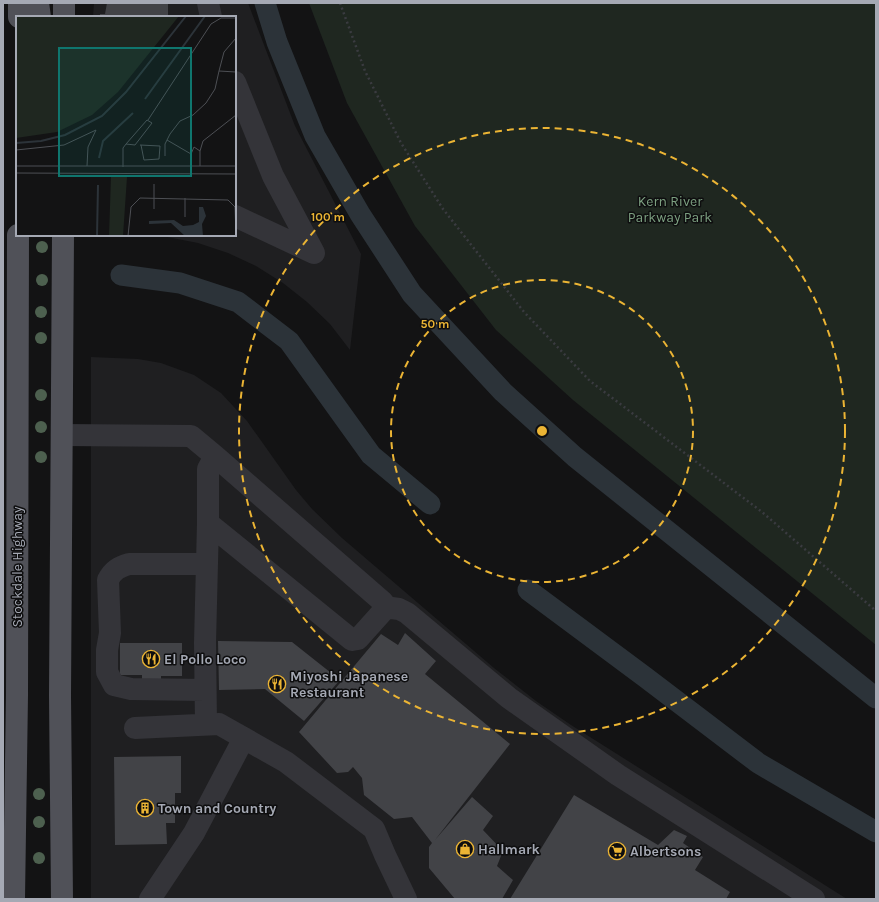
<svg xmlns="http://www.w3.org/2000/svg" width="879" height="902" viewBox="0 0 879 902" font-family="Karla,sans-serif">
<rect width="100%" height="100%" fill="#131314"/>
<!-- built -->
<path fill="#1f1f21" d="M94,3H248L295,126L361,254L350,350L330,324L307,302L283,283L256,266L228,253L198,243L157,235H235V17H93Z
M91,357L138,359L161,363L194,375L221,393L247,421L296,490L312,509L342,538L494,668L536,701L571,725L847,899H91Z"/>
<!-- green -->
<path fill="#1f2720" d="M309,3H876V645L573,400L496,330L415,226L347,103Z"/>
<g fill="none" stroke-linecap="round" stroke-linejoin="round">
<!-- canal -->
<path stroke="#2c3339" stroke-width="21" d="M265,3L277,42L315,136L360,214L412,294L503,392L575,457L876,698
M121,275L180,283L238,302L289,341L371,455L430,504
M528,590L645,677L758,763L876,832"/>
</g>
<!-- building -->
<path fill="#424347" d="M107,3H168V17H100V14H105Z
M405,633L436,661L425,674L510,744L435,840L472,797L493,816L483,830L503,851L497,866L513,880L502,899H455L429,868V847L432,843L412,817L394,819L364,795L362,778L353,767L348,772L337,773L299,732L381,634L398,645Z
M218,641L292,642L340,680L304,721L265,689L219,690Z
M120,643H182V676H161V684H142V675H120Z
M181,756V793H175V823H166L167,844L115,845L114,757Z
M574,795L658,845L674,830L687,836L683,843L703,857L695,870L730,892L726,899H510Z"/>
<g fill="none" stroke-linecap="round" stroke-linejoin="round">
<!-- path -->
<path stroke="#3a3b40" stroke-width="2.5" stroke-dasharray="2 3" stroke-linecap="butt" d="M340,3L365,71L401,143L443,209L524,312L590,381L762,512L876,611"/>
<!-- minor -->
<path stroke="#343439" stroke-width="22" d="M208,3L211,17
M235,82L273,176L314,253L235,216
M62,435L191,436L215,456L383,602L384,610L358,639L352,640L208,523V469L215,456
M384,607L399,609L407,613L509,698L618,775L814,899
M205,690L131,689L114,685L107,672V650L110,633L108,580C113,570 119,567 129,564H207
M206,724L205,643L208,523
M135,728L219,724L286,762L374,829L385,855L406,899
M150,899L194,833L244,738"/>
<!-- major -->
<path stroke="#505158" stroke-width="22" d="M38,3L40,17
M19,17V3
M64,17V3
M14,899L17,695L18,235
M62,899L60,696L63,235"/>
</g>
<!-- trees -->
<g fill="#4d604f">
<circle cx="42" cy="247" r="6"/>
<circle cx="42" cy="280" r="6"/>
<circle cx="41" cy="312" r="6"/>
<circle cx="41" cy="338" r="6"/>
<circle cx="41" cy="395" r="6"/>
<circle cx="41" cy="427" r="6"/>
<circle cx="41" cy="457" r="6"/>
<circle cx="39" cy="794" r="6"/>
<circle cx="39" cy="822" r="6"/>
<circle cx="39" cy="858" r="6"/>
</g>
<!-- distance rings -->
<g fill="none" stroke="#ebb434" stroke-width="2" stroke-dasharray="7 5">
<circle cx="542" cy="431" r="151"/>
<circle cx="542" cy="431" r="303"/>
</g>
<!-- icons -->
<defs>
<symbol id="restaurant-ring" viewBox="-11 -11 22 22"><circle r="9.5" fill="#0e0e0f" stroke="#ebb434" stroke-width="1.5"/><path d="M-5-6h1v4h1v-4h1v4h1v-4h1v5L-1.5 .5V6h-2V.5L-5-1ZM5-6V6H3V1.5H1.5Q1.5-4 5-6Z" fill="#ebb434"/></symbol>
<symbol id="building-ring" viewBox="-11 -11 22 22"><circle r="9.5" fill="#0e0e0f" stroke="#ebb434" stroke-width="1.5"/><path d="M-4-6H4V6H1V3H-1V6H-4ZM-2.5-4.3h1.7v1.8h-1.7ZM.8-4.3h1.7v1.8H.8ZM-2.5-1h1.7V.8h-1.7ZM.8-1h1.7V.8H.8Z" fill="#ebb434"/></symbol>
<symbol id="shop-ring" viewBox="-11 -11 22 22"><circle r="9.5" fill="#0e0e0f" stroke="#ebb434" stroke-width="1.5"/><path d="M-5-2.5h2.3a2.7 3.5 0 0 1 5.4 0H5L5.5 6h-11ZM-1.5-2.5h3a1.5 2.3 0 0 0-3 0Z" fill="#ebb434"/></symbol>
<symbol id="supermarket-ring" viewBox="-11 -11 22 22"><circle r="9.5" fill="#0e0e0f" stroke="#ebb434" stroke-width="1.5"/><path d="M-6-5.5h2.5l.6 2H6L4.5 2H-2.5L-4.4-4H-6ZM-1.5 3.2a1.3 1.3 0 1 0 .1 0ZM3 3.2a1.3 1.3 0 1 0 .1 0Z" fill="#ebb434"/></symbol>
</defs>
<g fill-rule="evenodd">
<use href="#restaurant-ring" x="141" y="649" width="20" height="20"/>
<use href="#restaurant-ring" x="267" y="674" width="20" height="20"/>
<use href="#building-ring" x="135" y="798" width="20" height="20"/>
<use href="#shop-ring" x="455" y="839" width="20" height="20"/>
<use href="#supermarket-ring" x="607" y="841" width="20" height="20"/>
</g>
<g text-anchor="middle" stroke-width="3" stroke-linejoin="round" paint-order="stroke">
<!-- park labels -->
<g font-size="14" fill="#7c9f80" stroke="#0e0e0f">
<text x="670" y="206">Kern River<tspan x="670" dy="16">Parkway Park</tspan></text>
</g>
<!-- street labels -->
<g font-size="14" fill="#a5a9b4" stroke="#0e0e0f">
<text transform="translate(17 567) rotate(-90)" y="5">Stockdale Highway</text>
</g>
<!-- poi labels -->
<g font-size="14" font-weight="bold" fill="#a5a9b4" stroke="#0e0e0f" text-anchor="start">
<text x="164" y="664">El Pollo Loco</text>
<text x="290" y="681">Miyoshi Japanese<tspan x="290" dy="16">Restaurant</tspan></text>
<text x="158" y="813">Town and Country</text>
<text x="478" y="854">Hallmark</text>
<text x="630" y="856">Albertsons</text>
</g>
</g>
<!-- overview -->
<g transform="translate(16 16)">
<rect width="220" height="220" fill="#131314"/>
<path d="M0,0H163L102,76L76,99L41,116L0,122ZM95,161H111L107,220H93Z" fill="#1f2720"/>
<path d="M183,191H187L190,200L186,208L187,220H169L155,207L133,208V205L158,204L167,210L177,209L183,206Z" fill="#2c3339"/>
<path fill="none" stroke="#2c3339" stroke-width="2" d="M129,83L189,0M0,127L25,125L49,119L86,100L110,76L170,0M83,142L87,125L117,97M81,220L82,169"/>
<path fill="none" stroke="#4d4f54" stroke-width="1" d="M203,55L208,36L220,22M132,104L195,8L205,2H220M151,124L175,138L178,131L184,135M124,129L144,130M125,129L128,144L143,143L144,130M0,134L48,129L80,114L72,131L71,150M149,140V128L154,118L164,105L177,99L190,87L199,73L203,55L220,56M0,150H220M184,150V135L187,125L220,99M107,151V132L110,128L131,104L136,107L119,129L110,128M0,157L220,158M169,182V201M138,193V168M112,220L115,191L124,182L212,184L219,191L220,220"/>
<path fill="#0f766e" fill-opacity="0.15" stroke="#0f766e" stroke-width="2" d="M43,32H175V160H43Z"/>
<rect width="220" height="220" fill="none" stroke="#a5a9b4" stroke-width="2"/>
</g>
<circle cx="542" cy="431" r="6" fill="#ebb434" stroke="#0e0e0f" stroke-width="2"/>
<g font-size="12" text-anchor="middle" font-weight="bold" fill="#ebb434" stroke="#0e0e0f" stroke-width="3" stroke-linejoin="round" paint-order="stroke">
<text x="328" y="221">100 m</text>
<text x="435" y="328">50 m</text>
</g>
<!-- border -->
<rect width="879" height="902" fill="none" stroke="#a5a9b4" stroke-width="8"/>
</svg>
